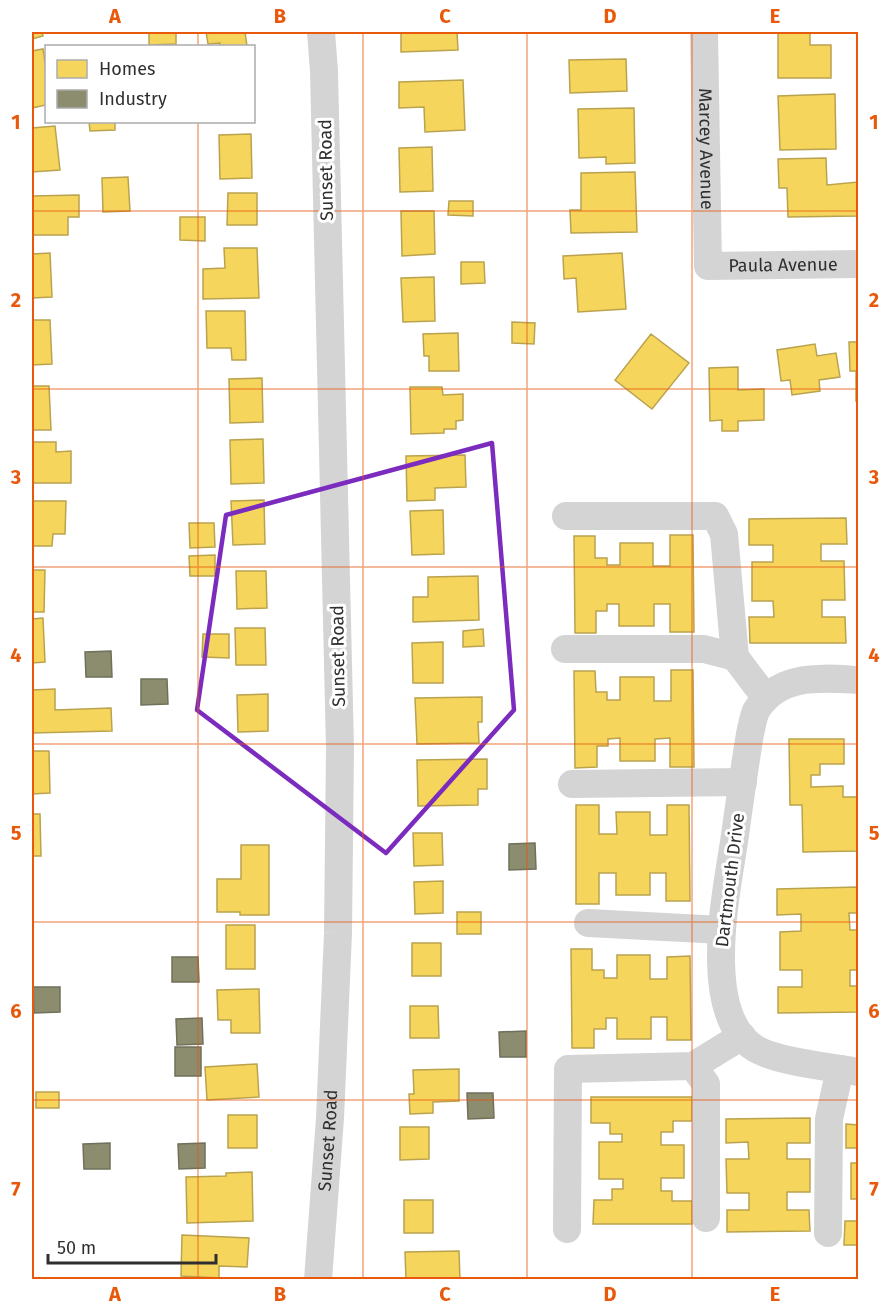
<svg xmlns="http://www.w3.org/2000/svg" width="890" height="1311" viewBox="0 0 890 1311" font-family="'Fira Sans',sans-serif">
<rect width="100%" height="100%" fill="#fff"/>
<!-- homes -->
<path fill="#f6d55c" stroke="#baa34e" stroke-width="1.5" d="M32,32H42L43,36L32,39Z
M149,32H176V44L149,45Z
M206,32H245L247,46H220V43L208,44Z
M401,32H457L458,50L401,52Z
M778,32H810V45H831V78H778Z
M43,49L46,69V105L32,108V51Z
M626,59L627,91L570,93L569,60Z
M463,80L465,130L425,132L424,107L399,108V82Z
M835,94L836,149L780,150L778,96Z
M634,108L635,163L606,164V157L579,158L578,109Z
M89,122H115V130L90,131Z
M55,126L60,170L32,172V128Z
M251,134L252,178L220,179L219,135Z
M432,147L433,191L400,192L399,148Z
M826,158L827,185L858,182V216L788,217L787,188H779L778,159Z
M635,172L637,232L571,233L570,210H581V173Z
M128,177L130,211L103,212L102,178Z
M228,193H257V225H227Z
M79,195V217H68V235H32V196Z
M449,201H473V216L448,215Z
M401,211H434L435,254L402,256Z
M180,217H205V241L180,240Z
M224,248H257L259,298L203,299V269L225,268Z
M50,253L52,297L32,298V254Z
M622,253L626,309L578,312L576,278L564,279L563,256Z
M461,262H484L485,283L461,284Z
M434,277L435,321L403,322L401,278Z
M206,311H245L246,360H232L231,348H207Z
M32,320H50L52,364L32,365Z
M512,322L535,323L534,344L512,343Z
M458,333L459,371H429V356H424L423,334Z
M651,334L689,363L652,409L615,380Z
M849,342H858V400L856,401V371H850Z
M815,344L817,356L836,353L840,377L819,380L820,391L792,395L790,380L781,381L777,350Z
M738,367V390L764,389V420L738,421V431H722V420L710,421L709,368Z
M262,378L263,422L230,423L229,379Z
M32,386H49L51,430H32Z
M410,387H442L443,395L463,394V420L456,421V429H444V433L411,434Z
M263,439L264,483L231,484L230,440Z
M32,442H56V452L71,451V483H32Z
M465,455L466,487L435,488V500L407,501L406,456Z
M264,500L265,544L233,545L231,501Z
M32,501H66L65,534H53L52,546H32Z
M443,510L444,554L412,555L410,511Z
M846,518L847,544H821V561H844L845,600H822V617H845L846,643H750L749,617H774L773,601H752V562H773V545H749V519Z
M189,523H214L215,547L190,548Z
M670,535H693L694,632H670V604H654V626H619V604H607V611H596V633H575L574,536H595V558H607V565H620V543H653V566H670Z
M215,555V576H190L189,556Z
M32,570H45L44,612H32Z
M236,571H266L267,608L237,609Z
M478,576L479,620L413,622V597H428V577Z
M43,618L45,662L32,663V619Z
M235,628H265L266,665H236Z
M483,629L484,646L463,647V631Z
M203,634H229V658L202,657Z
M443,642V683H413L412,643Z
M671,670H693L694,767H670V738L655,739V761H620V738L608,739V746H597V767L575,768L574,671H595L596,692H607V700H620V677H654V701H671Z
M55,689V710L111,708L112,731L32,733V690Z
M268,694V731L238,732L237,695Z
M482,697V722H478L479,743L417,744L415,698Z
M789,739H844V764H820V775H811V787L843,786V797H858V851L803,852L802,805H790Z
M32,751H49L50,793L32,794Z
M487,759V789H478V805L418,806L417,760Z
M576,805H599V834H617L616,812H650V835H667V805H689L690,901H666V873H650V895H616V873H599V904H576Z
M32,814H40L41,856H32Z
M413,833H442L443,865L414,866Z
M241,845H269V915H240V912H217V879H241Z
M443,881V913L415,914L414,882Z
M858,887V913H849L850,930H858V970H850V986H858V1012L778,1013V987H802V970H780V932L801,931V914L777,915V889Z
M457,912H481V934H457Z
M226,925H255V969H226Z
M412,943H441V976H412Z
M571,949H592V970H604V978H617V955H650V979H667V957L690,956L691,1040H667V1017H651V1039H617V1018H606V1029H594V1048H572Z
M259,989L260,1033H231V1020H218L217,990Z
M410,1006H438L439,1038H410Z
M257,1064L259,1097L207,1100L205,1067Z
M459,1069V1101L433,1102V1113L410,1114L409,1094H414L413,1070Z
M36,1092H59V1108H36Z
M591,1097H692V1121H673V1132H661V1145H684V1178H661V1191H672V1201H692V1224H593L594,1200H612V1189H623V1179H599V1142H622V1134H610V1123H591Z
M228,1115H257V1148H228Z
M810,1118V1143H787V1159H810V1192H787V1210H809L810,1231L727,1232V1210H749V1193H727L726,1159H749L748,1142L726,1143V1119Z
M846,1124L858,1125V1148H846Z
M400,1127H429V1159L400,1160Z
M851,1163H858V1199H851Z
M252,1172L253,1221L187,1223L186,1177L226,1176V1173Z
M404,1200H433V1233H404Z
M845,1221H858V1245H844Z
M182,1235L249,1238L247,1267L219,1266V1278L181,1276Z
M459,1251L460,1280H406L405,1252Z"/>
<!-- industry -->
<path fill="#8c8c6e" stroke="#70705b" stroke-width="1.5" d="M111,651L112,677H86L85,652Z
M141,679H167L168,704L141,705Z
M535,843L536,869L509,870V844Z
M172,957H198L199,982H172Z
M33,987H60V1012L34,1013Z
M202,1018L203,1044L177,1045L176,1019Z
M526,1031V1057H500L499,1032Z
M175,1047H201V1076H175Z
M467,1093H493L494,1118L468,1119Z
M110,1143V1169H84L83,1144Z
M205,1143V1168L179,1169L178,1144Z"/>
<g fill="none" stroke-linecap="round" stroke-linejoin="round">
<!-- minor -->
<g stroke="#d4d4d4" stroke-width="28">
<path id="s1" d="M704,32L708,266L858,264"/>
<path d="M566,516H715L724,534L735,657L766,698"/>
<path d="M565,649H704L735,657"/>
<path d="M858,680C822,678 778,673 756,711C753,717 752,726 750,734C744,770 739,806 734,842C726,894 700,1016 756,1049C779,1062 832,1067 858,1072"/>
<path d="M572,784L743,782"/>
<path d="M588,923L722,930"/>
<path d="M693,1066L706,1084V1218"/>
<path d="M567,1229L568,1069L693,1066L742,1036"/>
<path d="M828,1233L829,1119L840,1069"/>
<path id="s2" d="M318,1280L330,1118L338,933L340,748L324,71L321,32"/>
</g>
</g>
<!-- marked area -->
<path fill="none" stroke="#7b2cbf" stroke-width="4.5" stroke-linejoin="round" d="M492,443L514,710L386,853L197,710L226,515Z"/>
<!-- grid -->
<path fill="none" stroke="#e8590c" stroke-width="1.5" stroke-opacity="0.55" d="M198,32V46M363,32V1280M527,32V1280M692,32V1280M198,122V1280M32,211H858M32,389H858M32,567H858M32,744H858M32,922H858M32,1100H858"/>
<g text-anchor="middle" stroke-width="6" stroke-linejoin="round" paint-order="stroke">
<!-- street labels -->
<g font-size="18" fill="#2f2f2f" stroke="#fff">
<text dy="6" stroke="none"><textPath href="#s1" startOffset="117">Marcey Avenue</textPath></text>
<text transform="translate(326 170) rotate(-91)" y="6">Sunset Road</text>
<text dy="6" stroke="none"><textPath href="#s1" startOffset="309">Paula Avenue</textPath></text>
<text transform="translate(338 656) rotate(-91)" y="6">Sunset Road</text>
<text transform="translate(730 880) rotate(-83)" y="6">Dartmouth Drive</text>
<text dy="6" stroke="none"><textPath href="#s2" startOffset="140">Sunset Road</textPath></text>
</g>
</g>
<!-- border -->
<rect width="890" height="1311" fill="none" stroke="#ffffff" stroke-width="66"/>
<!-- legend -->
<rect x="45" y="45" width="210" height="78" fill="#ffffff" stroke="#acacac" stroke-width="1.5"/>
<rect x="57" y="60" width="30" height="18" fill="#f6d55c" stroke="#acacac" stroke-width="1.5"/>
<text x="99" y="75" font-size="18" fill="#2f2f2f">Homes</text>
<rect x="57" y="90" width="30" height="18" fill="#8c8c6e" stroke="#acacac" stroke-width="1.5"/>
<text x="99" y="105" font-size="18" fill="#2f2f2f">Industry</text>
<!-- scale -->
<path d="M48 1254v9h168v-9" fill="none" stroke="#2f2f2f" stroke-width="3"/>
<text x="57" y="1254" font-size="18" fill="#2f2f2f" stroke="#ffffff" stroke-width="4.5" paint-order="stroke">50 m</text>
<rect x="33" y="33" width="824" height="1245" fill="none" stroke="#e8590c" stroke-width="2"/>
<g font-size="20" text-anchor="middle" font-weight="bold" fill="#e8590c">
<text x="115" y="23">A</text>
<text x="280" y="23">B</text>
<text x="445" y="23">C</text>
<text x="610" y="23">D</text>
<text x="775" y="23">E</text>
<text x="16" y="129">1</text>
<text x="874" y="129">1</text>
<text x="16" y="307">2</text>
<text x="874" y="307">2</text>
<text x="16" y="484">3</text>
<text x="874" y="484">3</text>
<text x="16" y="662">4</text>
<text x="874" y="662">4</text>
<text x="16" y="840">5</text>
<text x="874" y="840">5</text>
<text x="16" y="1018">6</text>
<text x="874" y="1018">6</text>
<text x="16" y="1196">7</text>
<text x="874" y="1196">7</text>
<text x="115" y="1301">A</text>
<text x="280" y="1301">B</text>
<text x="445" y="1301">C</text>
<text x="610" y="1301">D</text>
<text x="775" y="1301">E</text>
</g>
</svg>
